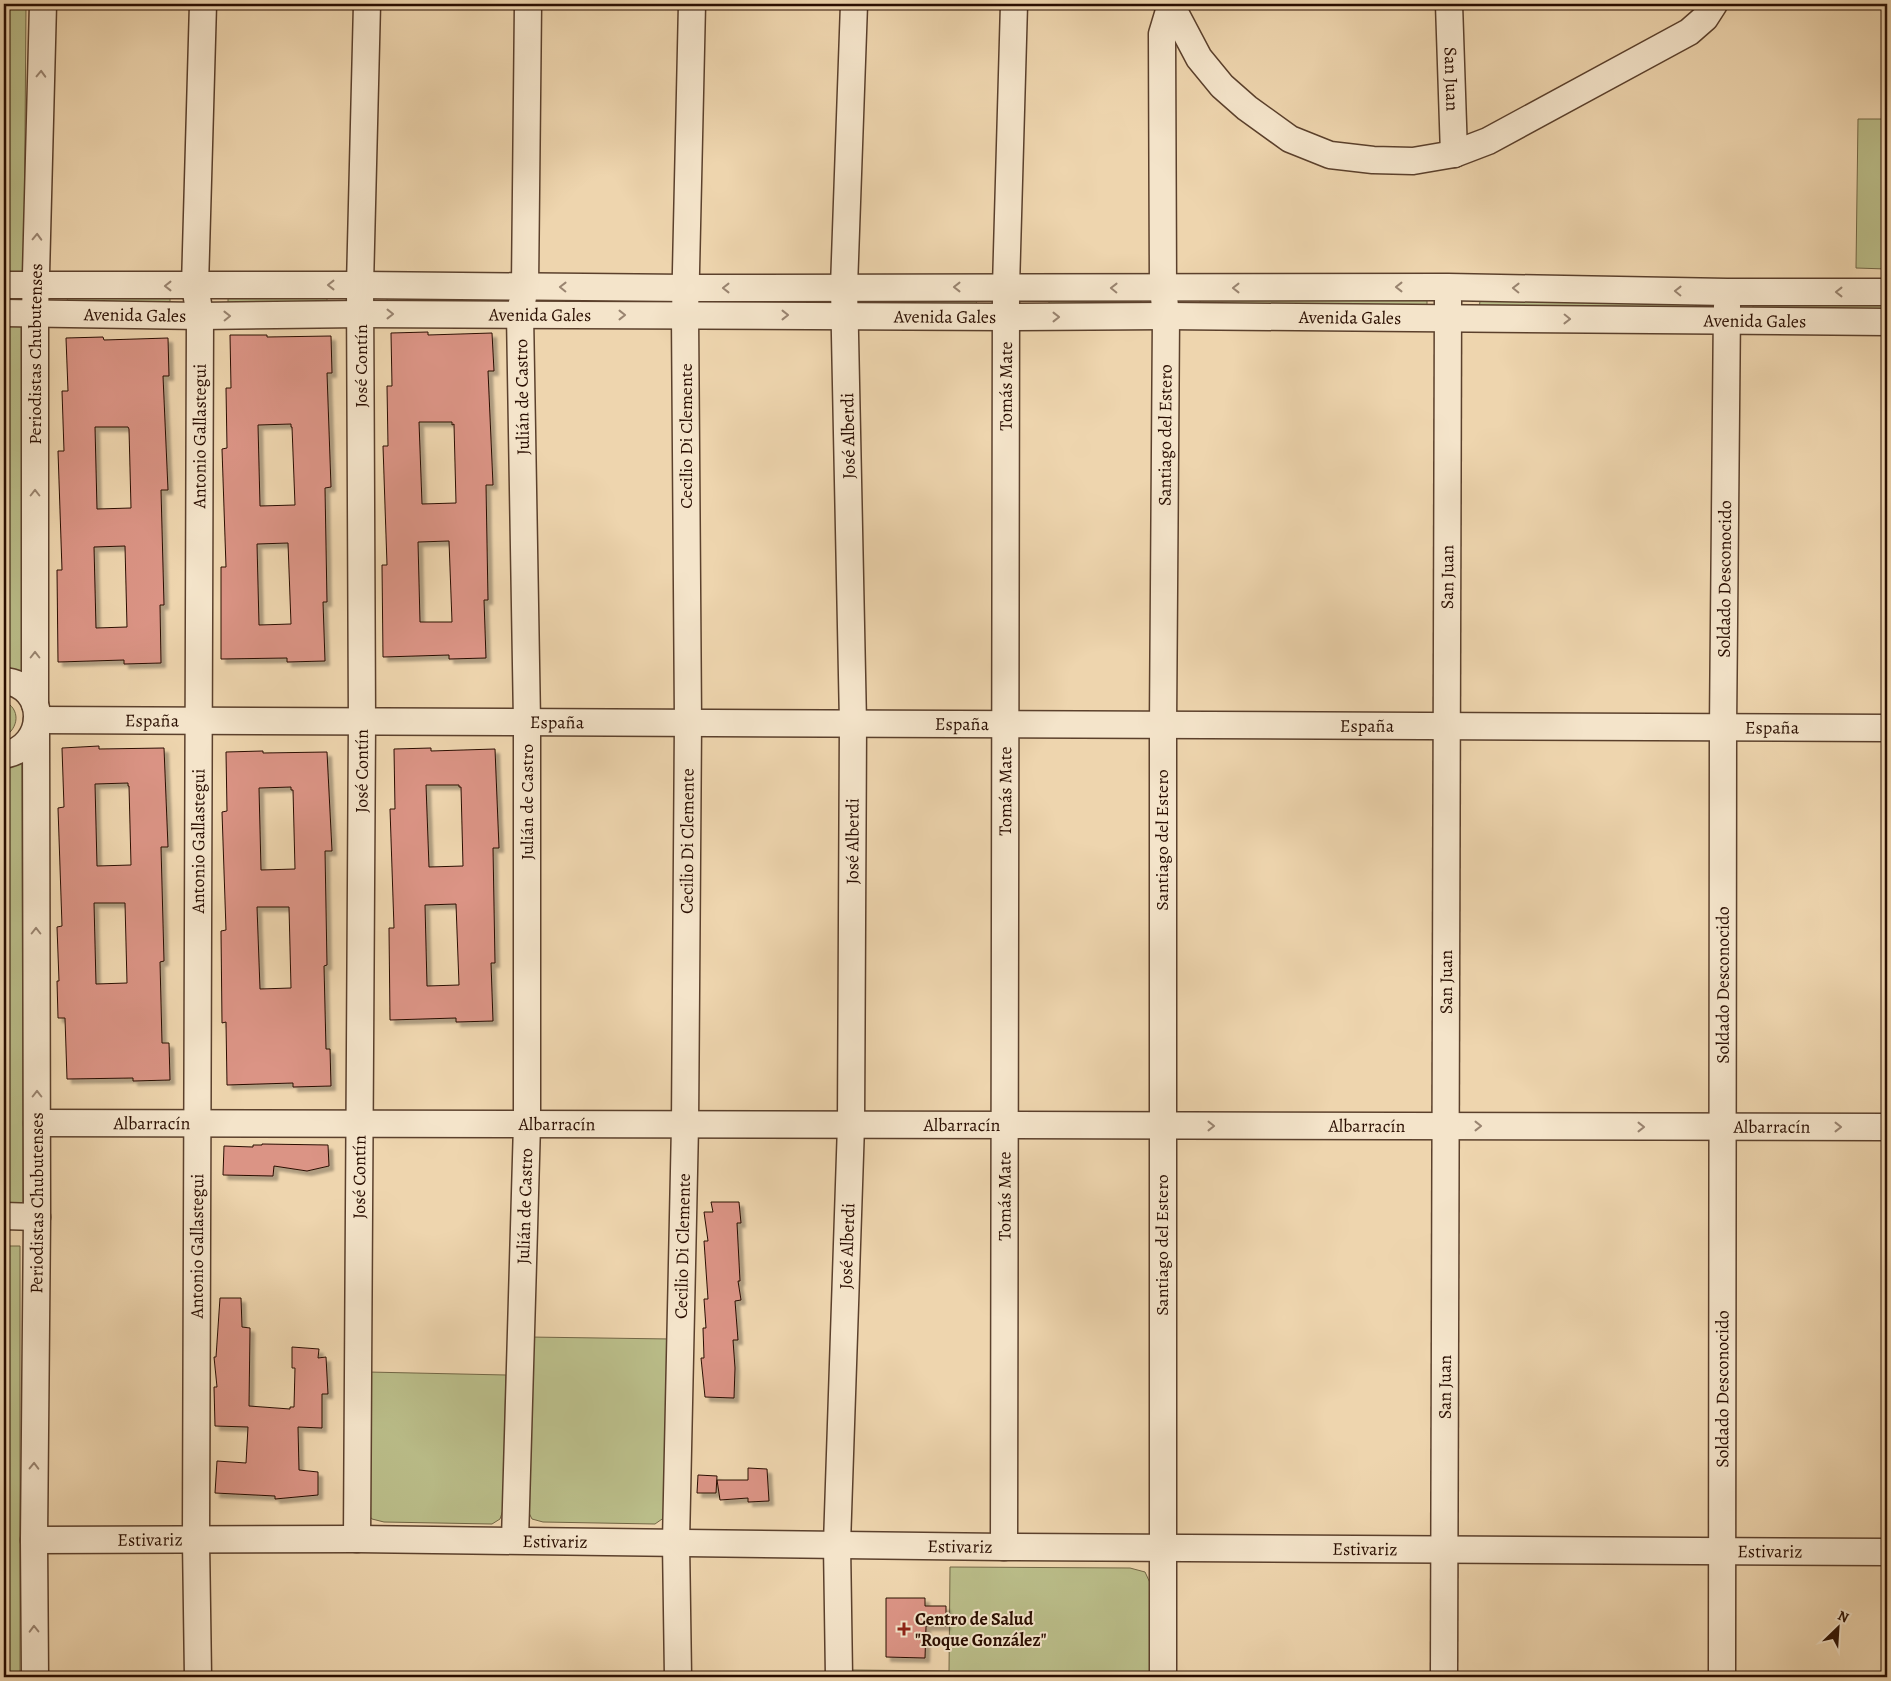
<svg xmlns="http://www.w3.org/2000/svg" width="1891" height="1681" viewBox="0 0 1891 1681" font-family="Alegreya,serif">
<defs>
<filter id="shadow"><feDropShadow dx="4.5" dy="4.5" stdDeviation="1" flood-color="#0004"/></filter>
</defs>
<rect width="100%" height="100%" fill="#eed5ae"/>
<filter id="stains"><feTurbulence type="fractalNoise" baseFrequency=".004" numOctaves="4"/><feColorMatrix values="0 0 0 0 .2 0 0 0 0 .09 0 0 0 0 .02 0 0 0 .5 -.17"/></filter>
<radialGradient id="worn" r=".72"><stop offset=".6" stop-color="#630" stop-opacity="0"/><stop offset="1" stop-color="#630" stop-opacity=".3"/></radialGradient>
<!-- green -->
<path fill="#babd89" stroke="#726645" d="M4,4H26L24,273H4Z
M1858,119H1887V269L1856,268Z
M228,296H327V304H228Z
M387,296H488V305L387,304Z
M67,297H170V306L68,305Z
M548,297H654L655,306L548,304Z
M1049,297L1141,298V306H1049Z
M876,298L976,299L977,307L876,306Z
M1200,298L1427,299V307H1200Z
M713,299H817V307H713Z
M1480,301L1696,303V311L1479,309Z
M1753,303H1887V311H1753Z
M4,325H24L22,678L4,673Z
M4,701C21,709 19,728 4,737Z
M22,757L23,1210H4V763Z
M4,1246H20V1677H4Z
M529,1337L671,1339L665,1517L655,1524L543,1522L532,1519L527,1509Z
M368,1372L506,1375L503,1510L500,1519L492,1524L384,1522L372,1519L366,1512Z
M950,1567L1130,1568L1145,1572L1152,1587L1151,1677H852V1670L949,1671Z"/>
<!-- building -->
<path fill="#db9485" stroke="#2a0e01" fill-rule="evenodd" filter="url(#shadow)" d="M428,332V335L492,333L494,371H488L493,485H486L488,600H484L486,658L449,659V655L383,657L382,565H387L383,446H388L387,386H392L391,333ZM419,422H452V425L454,424L456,503L422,504ZM449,541L452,622H420L418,542Z
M230,335H267V337L331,336L332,373H327L331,487L325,488L327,602H323L325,661L287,662V658L221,659V567H226L222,449L227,448L226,388H231ZM291,424V427H292L295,505L260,506L258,425ZM288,543L291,624L259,625L257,544Z
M103,337L104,340L168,338L169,376H163L168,490H161L164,605H160L161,663L124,664V660L58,662L57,570H62L58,451H64L62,391H68L66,338ZM95,427H128L129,429L131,508L97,509ZM125,546L127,627L96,628L94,547Z
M99,746V749L164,748L168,847H161L164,961L160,962L162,1043H169L170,1080L133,1081V1078L67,1079L65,1018H58L57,981H59L57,927L62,926L58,808L64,807L62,748ZM128,783V786H129L131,865L97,866L95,784ZM94,903H125L127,983L96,984Z
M431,748V751L495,749L499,848H493L495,963H491L493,1021L456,1022V1018L390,1020L389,928H394L390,809H395L394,749ZM426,785H459V787H461L463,866L429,867ZM456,904L459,985L427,986L425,905Z
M263,751V753L327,752L332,851H325L327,965L324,966L326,1049H330L331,1086L293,1087V1083L227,1085L226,1022L222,1023L221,931L226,930L222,812L227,811L226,752ZM291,787V790H293L295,869L261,870L259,788ZM257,907H289L291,988L260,989Z
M262,1144L328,1145L329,1166L307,1171L274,1166L273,1176L223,1175L224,1146L253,1147V1145H262Z
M711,1202H739L741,1223H737L740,1281H738L741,1300L735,1301L738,1340H733L735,1368L734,1398L705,1397L701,1358H704L703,1328H706L704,1299H708L704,1241H708L704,1212H713Z
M220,1298H241L242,1327L250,1328L249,1406L290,1409V1407H294L295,1368H292V1347L319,1349L318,1358L326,1357L328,1394H322V1428L298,1427L299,1470L318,1472V1495L275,1499V1496L215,1493L217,1461L246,1463L248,1427L215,1426L214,1387H217L214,1357H216Z
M748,1468L767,1469L769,1501L748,1502V1498L720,1500L717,1480H748Z
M698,1475L717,1476L716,1493H697Z
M886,1598H925V1606H946V1626H926L925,1658L886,1657Z"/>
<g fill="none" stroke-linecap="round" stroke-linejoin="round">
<defs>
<g id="minor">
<path id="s1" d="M1449,4L1454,154"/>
<path d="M1171,5L1199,58L1222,86L1247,108L1290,139L1330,155L1373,160L1413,161L1454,154L1488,141L1689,32L1705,18L1714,4"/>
<path d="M4,285H360L687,288L1448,287L1727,292H1887"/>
<path id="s2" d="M4,313L200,316L361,314L1007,317L1166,316L1887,322"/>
<path d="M4,681C48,685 48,747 4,755"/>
<path id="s3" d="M35,704V313L43,4"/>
<path id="s4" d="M37,720L1887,728"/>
<path id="s5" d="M37,1123L1887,1127"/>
<path d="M4,1216L37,1217"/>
<path id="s6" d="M357,1539L362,721L360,285L367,4"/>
<path id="s7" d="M34,1540L357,1539L1004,1547L1887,1552"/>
<path id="s8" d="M515,1540L527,1124V722L520,314L525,286L528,4"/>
<path id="s9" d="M1004,1547L1006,287L1014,4"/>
<path id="s10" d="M35,1677L34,1540L37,1217L36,728"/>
<path id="s11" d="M198,1677L196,1541L200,316L195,286L203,4"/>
<path id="s12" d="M678,1677L676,1542L685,1125L688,722L685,315L692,4"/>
<path id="s13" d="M839,1677L837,1544L851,1125L853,723L844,287L854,4"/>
<path id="s14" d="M1163,1677V725L1166,316L1163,288L1162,34L1171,4"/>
<path id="s15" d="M1444,1677L1448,301"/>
<path id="s16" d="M1722,1677L1723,727L1727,306"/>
</g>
</defs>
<!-- minor casing -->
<use href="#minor" stroke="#5b402c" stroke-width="29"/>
<!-- minor -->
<use href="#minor" stroke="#f4e4ca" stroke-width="26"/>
</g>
<!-- one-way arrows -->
<defs><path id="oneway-chevron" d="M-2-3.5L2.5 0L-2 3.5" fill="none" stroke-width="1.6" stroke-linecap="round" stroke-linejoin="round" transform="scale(1.25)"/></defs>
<g stroke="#998470">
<use href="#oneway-chevron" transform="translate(41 74) rotate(-88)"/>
<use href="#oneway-chevron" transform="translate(37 237) rotate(-88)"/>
<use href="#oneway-chevron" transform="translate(331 285) rotate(180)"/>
<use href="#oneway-chevron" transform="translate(168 286) rotate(-180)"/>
<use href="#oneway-chevron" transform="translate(563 287) rotate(-179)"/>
<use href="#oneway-chevron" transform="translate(957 287) rotate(180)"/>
<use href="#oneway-chevron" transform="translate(1399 287) rotate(180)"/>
<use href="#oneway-chevron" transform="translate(726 288) rotate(180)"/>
<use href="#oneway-chevron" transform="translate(1114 288) rotate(-179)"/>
<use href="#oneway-chevron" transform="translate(1236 288) rotate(180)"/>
<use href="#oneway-chevron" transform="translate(1516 288) rotate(-179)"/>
<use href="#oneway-chevron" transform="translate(1678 291) rotate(-179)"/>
<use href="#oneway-chevron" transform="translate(1839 292) rotate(-180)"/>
<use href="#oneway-chevron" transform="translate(390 314)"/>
<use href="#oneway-chevron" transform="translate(622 315)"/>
<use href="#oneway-chevron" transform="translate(785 315)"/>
<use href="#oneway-chevron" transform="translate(227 316) rotate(-1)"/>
<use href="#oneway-chevron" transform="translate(1056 317)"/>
<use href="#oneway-chevron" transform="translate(1567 319) rotate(1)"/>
<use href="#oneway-chevron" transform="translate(35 493) rotate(-90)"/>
<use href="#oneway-chevron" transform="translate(35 655) rotate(-90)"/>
<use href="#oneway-chevron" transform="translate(36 931) rotate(-90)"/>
<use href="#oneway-chevron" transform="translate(37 1094) rotate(-90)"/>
<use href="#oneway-chevron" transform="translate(1211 1126)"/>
<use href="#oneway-chevron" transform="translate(1478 1126)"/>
<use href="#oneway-chevron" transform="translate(1641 1127)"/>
<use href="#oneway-chevron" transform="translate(1838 1127)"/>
<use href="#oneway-chevron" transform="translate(34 1466) rotate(-89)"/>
<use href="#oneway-chevron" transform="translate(34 1629) rotate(-91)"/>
</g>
<!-- markers -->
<path fill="#8f2418" stroke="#f4e4ca" stroke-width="2" d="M901.5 1621.5h5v5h5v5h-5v5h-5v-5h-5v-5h5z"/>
<g text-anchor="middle" stroke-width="4" stroke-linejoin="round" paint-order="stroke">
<!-- street labels -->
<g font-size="18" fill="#2a0e01" stroke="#f4e4ca">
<text dy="6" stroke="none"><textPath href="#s1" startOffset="75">San Juan</textPath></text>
<text dy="6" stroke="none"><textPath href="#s2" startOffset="131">Avenida Gales</textPath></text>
<text dy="6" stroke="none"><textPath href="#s2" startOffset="536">Avenida Gales</textPath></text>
<text dy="6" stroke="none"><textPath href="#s2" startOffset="941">Avenida Gales</textPath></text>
<text dy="6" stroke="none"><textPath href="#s2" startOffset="1346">Avenida Gales</textPath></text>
<text dy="6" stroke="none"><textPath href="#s2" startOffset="1751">Avenida Gales</textPath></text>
<text dy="6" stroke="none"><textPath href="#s3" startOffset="350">Periodistas Chubutenses</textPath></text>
<text transform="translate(361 366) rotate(-90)" y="6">José Contín</text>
<text dy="6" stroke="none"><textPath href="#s9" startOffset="1161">Tomás Mate</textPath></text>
<text transform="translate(522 397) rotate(-91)" y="6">Julián de Castro</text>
<text dy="6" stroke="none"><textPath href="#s11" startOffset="1241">Antonio Gallastegui</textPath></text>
<text dy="6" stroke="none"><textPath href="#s14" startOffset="1242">Santiago del Estero</textPath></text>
<text transform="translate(686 436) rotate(-90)" y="6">Cecilio Di Clemente</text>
<text transform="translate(848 436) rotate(-91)" y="6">José Alberdi</text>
<text dy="6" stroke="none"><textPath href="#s15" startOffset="1100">San Juan</textPath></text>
<text dy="6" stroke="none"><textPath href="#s16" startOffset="1098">Soldado Desconocido</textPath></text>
<text dy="6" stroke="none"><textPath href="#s4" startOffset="115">España</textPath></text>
<text dy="6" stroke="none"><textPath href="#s4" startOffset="520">España</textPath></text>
<text dy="6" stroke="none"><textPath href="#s4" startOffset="925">España</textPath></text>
<text dy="6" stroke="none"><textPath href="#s4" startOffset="1330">España</textPath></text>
<text dy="6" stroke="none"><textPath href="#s4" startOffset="1735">España</textPath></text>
<text dy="6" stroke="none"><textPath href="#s6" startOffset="768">José Contín</textPath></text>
<text dy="6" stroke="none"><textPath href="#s9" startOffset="756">Tomás Mate</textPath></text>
<text transform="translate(527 802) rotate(-90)" y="6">Julián de Castro</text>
<text dy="6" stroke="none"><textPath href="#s11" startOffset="836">Antonio Gallastegui</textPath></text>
<text transform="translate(1162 840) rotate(-90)" y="6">Santiago del Estero</text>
<text dy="6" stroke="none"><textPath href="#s12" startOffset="836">Cecilio Di Clemente</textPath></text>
<text dy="6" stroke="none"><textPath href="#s13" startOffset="836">José Alberdi</textPath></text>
<text dy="6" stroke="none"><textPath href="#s15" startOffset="695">San Juan</textPath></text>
<text dy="6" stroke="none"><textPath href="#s16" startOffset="692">Soldado Desconocido</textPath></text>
<text dy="6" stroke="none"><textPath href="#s5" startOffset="115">Albarracín</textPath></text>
<text dy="6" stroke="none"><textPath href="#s5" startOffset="520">Albarracín</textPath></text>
<text dy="6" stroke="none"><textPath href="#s5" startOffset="925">Albarracín</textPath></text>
<text dy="6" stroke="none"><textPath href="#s5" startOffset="1330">Albarracín</textPath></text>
<text dy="6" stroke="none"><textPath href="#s5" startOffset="1735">Albarracín</textPath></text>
<text dy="6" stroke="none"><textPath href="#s6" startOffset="362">José Contín</textPath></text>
<text dy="6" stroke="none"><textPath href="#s9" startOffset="351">Tomás Mate</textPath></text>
<text dy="6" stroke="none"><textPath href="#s10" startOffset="474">Periodistas Chubutenses</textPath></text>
<text dy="6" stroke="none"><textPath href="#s8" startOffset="334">Julián de Castro</textPath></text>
<text dy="6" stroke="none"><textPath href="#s11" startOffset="431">Antonio Gallastegui</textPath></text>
<text dy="6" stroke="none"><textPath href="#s12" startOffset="431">Cecilio Di Clemente</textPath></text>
<text dy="6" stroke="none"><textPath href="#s13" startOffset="431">José Alberdi</textPath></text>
<text transform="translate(1162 1245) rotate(-90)" y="6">Santiago del Estero</text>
<text dy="6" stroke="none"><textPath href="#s15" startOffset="290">San Juan</textPath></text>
<text dy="6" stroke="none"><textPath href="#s16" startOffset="288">Soldado Desconocido</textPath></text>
<text dy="6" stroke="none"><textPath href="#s7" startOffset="116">Estivariz</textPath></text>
<text dy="6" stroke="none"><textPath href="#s7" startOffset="521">Estivariz</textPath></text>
<text dy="6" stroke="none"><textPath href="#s7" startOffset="926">Estivariz</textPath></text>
<text dy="6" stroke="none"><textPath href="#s7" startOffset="1331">Estivariz</textPath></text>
<text dy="6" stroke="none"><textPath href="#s7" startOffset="1736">Estivariz</textPath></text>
</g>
<!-- poi labels -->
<g font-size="18" font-weight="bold" fill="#2a0e01" stroke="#f4e4ca" text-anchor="start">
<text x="915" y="1625">Centro de Salud<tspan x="915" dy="21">"Roque González"</tspan></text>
</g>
</g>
<!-- margin -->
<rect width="1891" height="1681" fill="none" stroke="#eed5ae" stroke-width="20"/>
<rect x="5" y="5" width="1881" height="1671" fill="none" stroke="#2a0e01" stroke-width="2.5"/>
<rect x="10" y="10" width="1871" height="1661" fill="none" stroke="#2a0e01"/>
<!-- north arrow -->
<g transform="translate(1838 1628) rotate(25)" stroke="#f4e4ca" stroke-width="4" paint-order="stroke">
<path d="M0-4L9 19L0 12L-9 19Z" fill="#2a0e01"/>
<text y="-8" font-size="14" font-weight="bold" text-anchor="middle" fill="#2a0e01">N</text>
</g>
<rect width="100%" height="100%" filter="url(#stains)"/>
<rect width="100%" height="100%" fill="url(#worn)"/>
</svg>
